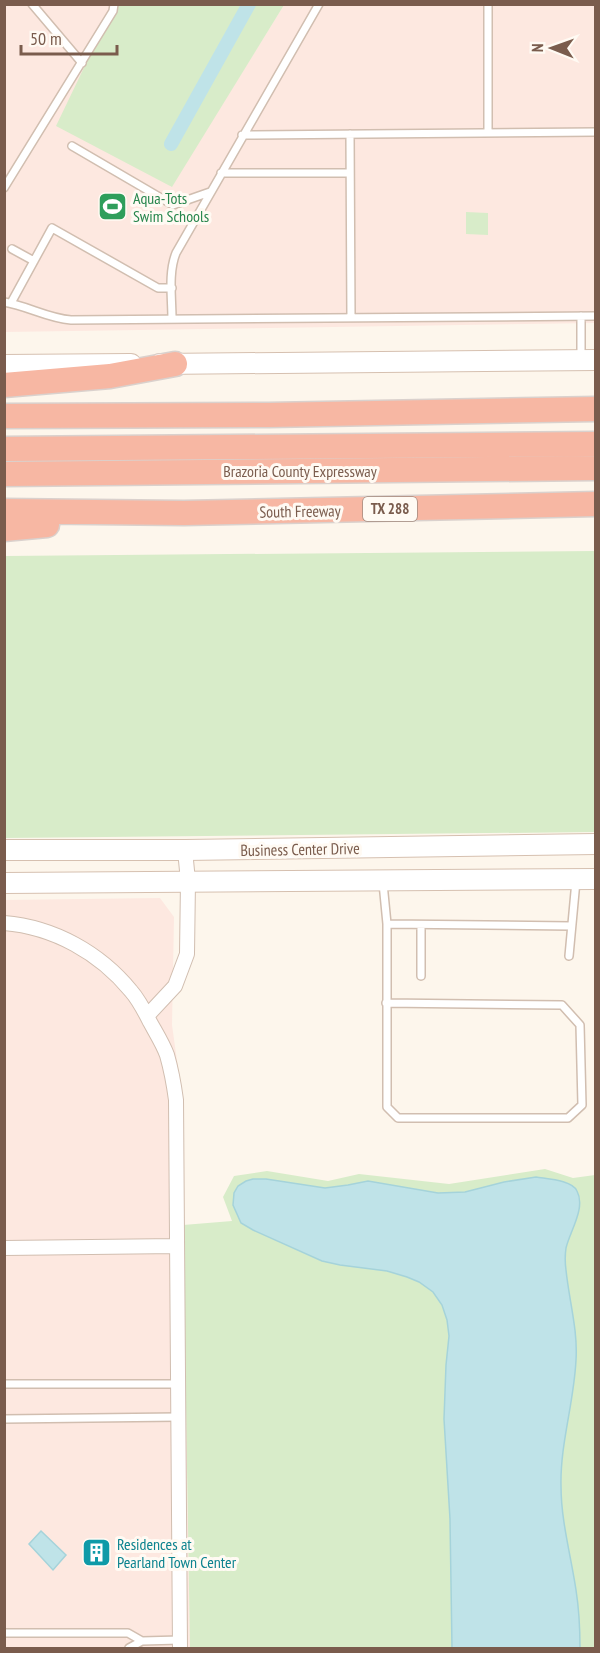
<svg xmlns="http://www.w3.org/2000/svg" width="600" height="1653" viewBox="0 0 600 1653" font-family="'PT Sans Narrow',sans-serif">
<rect width="100%" height="100%" fill="#fdf6ec"/>
<!-- commercial -->
<path fill="#fde8e0" d="M4,5H114L171,187L284,5H595V323L5,332Z
M160,898L174,917L172,1025L181,1089L190,1648H5L4,900Z"/>
<!-- green -->
<path fill="#d8ecc9" d="M114,5H284L172,187L56,126Z
M466,212L488,213V235L466,234Z
M595,551V832L5,838V556Z
M545,1169L573,1178L595,1175V1648H190L183,1225L232,1221L223,1197L234,1176L267,1171L328,1181L359,1174L449,1184Z"/>
<!-- water -->
<path fill="#bfe3e8" stroke="#a5d3da" stroke-width="1.5" d="M536,1177C547,1179 572,1180 577,1191C586,1208 570,1231 566,1248C565,1255 565,1263 566,1270C569,1300 578,1330 576,1360C574,1403 560,1444 561,1486C561,1521 571,1556 576,1590C579,1609 580,1629 580,1648H452L450,1519L444,1419L446,1365L449,1336L447,1320L442,1305L433,1292L419,1282L407,1277L387,1271L340,1265L322,1261L253,1230L241,1223L233,1205L234,1193L238,1186L246,1181L253,1179H266L325,1188L348,1185L368,1181L438,1193L465,1192L504,1182Z
M41,1531L66,1555L53,1570L29,1544Z"/>
<g fill="none" stroke-linecap="round" stroke-linejoin="round">
<!-- canal -->
<path stroke="#bfe3e8" stroke-width="14" d="M171,144L249,4"/>
<defs>
<path id="lane" d="M32,4L82,63
M488,4V133
M350,134L351,318
M242,135L596,132
M72,146L173,205L210,192
M221,173H350
M4,188L113,11L114,4
M12,249L34,261
M4,302C28,306 47,318 71,320L596,316
M11,303L52,228L158,288H172
M172,319C172,298 168,273 176,253L319,4
M581,357V316
M383,883L387,924V1107L398,1118H568L582,1105L580,1025L562,1005L386,1003
M387,924L571,926
M569,956L576,881
M421,976V925
M4,1384H178
M4,1419L178,1417
M4,1633H128L142,1641L129,1648
M142,1641L180,1640"/>
<path id="street" d="M4,923C54,927 100,953 131,991C139,1000 145,1012 150,1022C156,1033 163,1044 167,1055C171,1069 174,1085 176,1100L180,1648
M147,1016L175,986L187,954L188,881L185,850
M4,1248L177,1246"/>
<path id="secondary" d="M160,364L596,360
M4,365L131,364
M4,850H185L596,844
M4,883L596,879"/>
<path id="highway" d="M4,385L110,376L175,364
M4,416L269,415L596,409
M4,449L596,444
M4,474L596,468
M4,511L184,513L596,504
M4,529L47,525"/>
</defs>
<!-- lane casing -->
<use href="#lane" stroke="#d1beb0" stroke-width="10"/>
<!-- street casing -->
<use href="#street" stroke="#d1beb0" stroke-width="16"/>
<!-- secondary casing -->
<use href="#secondary" stroke="#d6c0b0" stroke-width="22"/>
<!-- highway casing -->
<use href="#highway" stroke="#dad1cd" stroke-width="27"/>
<!-- lane -->
<use href="#lane" stroke="#fff" stroke-width="7"/>
<!-- street -->
<use href="#street" stroke="#fff" stroke-width="14"/>
<!-- secondary -->
<use href="#secondary" stroke="#fff" stroke-width="20"/>
<!-- highway -->
<use href="#highway" stroke="#f7b7a3" stroke-width="24"/>
</g>
<!-- icons -->
<defs>
<symbol id="stadium-square" viewBox="-11 -11 22 22"><rect x="-9" y="-9" width="18" height="18" rx="4" fill="#2e9e5b" stroke="#fffaf3"/><path d="M0-5a6.5 5 0 1 0 0 10a6.5 5 0 1 0 0-10ZM-3.5-1.8h7v3.6h-7Z" fill="#fff"/></symbol>
<symbol id="building-square" viewBox="-11 -11 22 22"><rect x="-9" y="-9" width="18" height="18" rx="4" fill="#0f9aa8" stroke="#fffaf3"/><path d="M-4-6H4V6H1V3H-1V6H-4ZM-2.5-4.3h1.7v1.8h-1.7ZM.8-4.3h1.7v1.8H.8ZM-2.5-1h1.7V.8h-1.7ZM.8-1h1.7V.8H.8Z" fill="#fff"/></symbol>
</defs>
<g fill-rule="evenodd">
<use href="#stadium-square" x="96" y="190" width="33" height="33"/>
<use href="#building-square" x="80" y="1536" width="33" height="33"/>
</g>
<g text-anchor="middle" stroke-width="6" stroke-linejoin="round" paint-order="stroke">
<!-- shield labels -->
<rect fill="#fffaf3" stroke="#a28b7f" stroke-width="1.5" x="363" y="497" width="54" height="24" rx="4.5"/>
<g font-size="15" font-weight="bold" fill="#7a5c4d">
<text x="390" y="514">TX 288</text>
</g>
<!-- leisure labels -->
<g font-size="16" fill="#27864d" stroke="#fffaf3" text-anchor="start">
<text x="133" y="204">Aqua-Tots<tspan x="133" dy="18">Swim Schools</tspan></text>
</g>
<!-- street labels -->
<g font-size="16" fill="#7a5c4d" stroke="#fffaf3">
<text x="300" y="477">Brazoria County Expressway</text>
<text transform="translate(300 511) rotate(-1)" y="6">South Freeway</text>
<text transform="translate(300 849) rotate(-1)" y="6">Business Center Drive</text>
</g>
<!-- culture labels -->
<g font-size="16" fill="#0d838f" stroke="#fffaf3" text-anchor="start">
<text x="117" y="1550">Residences at<tspan x="117" dy="18">Pearland Town Center</tspan></text>
</g>
</g>
<!-- border -->
<rect width="600" height="1653" fill="none" stroke="#7a5c4d" stroke-width="12"/>
<!-- north arrow -->
<g transform="translate(552 48) rotate(271)" stroke="#fffaf3" stroke-width="4.5" paint-order="stroke">
<path d="M0-4.5L10 22L0 15L-10 22Z" fill="#7a5c4d"/>
<text y="-9" font-size="16" font-weight="bold" text-anchor="middle" fill="#7a5c4d">N</text>
</g>
<!-- scale -->
<path d="M21 45v9h96v-9" fill="none" stroke="#7a5c4d" stroke-width="3"/>
<text x="30" y="45" font-size="18" fill="#7a5c4d" stroke="#fffaf3" stroke-width="4.5" paint-order="stroke">50 m</text>
</svg>
